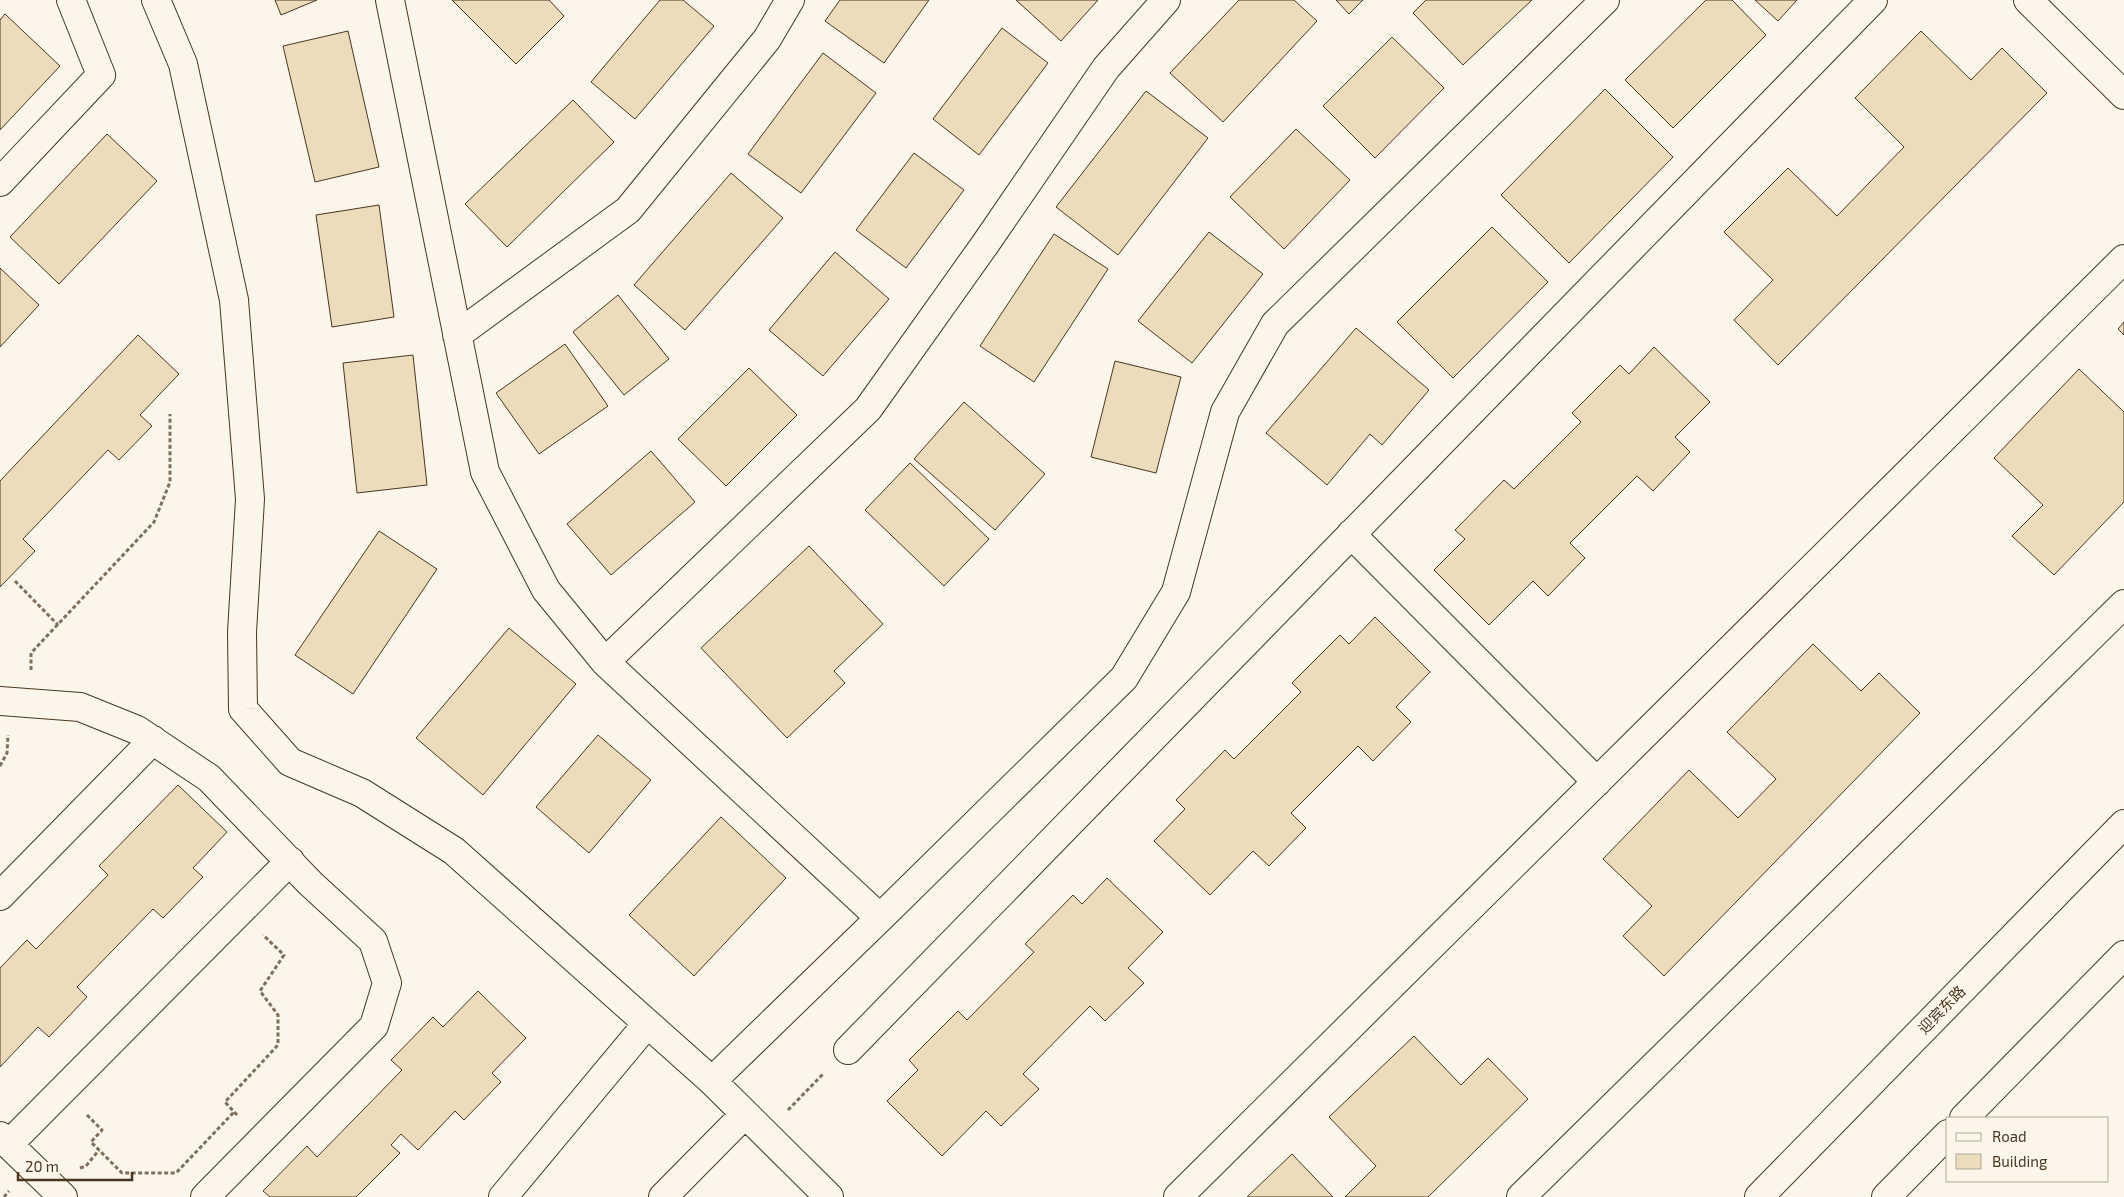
<svg xmlns="http://www.w3.org/2000/svg" width="2124" height="1197" viewBox="0 0 2124 1197" font-family="'Exo 2','Noto Sans SC',sans-serif">
<rect width="100%" height="100%" fill="#fbf6e9"/>
<!-- building -->
<path fill="#ecdcbc" stroke="#4a3520" d="M275,0H317L281,15Z
M452,0H549L564,16L516,64Z
M660,0H683L714,26L635,119L591,82Z
M840,0H929L884,63L825,21Z
M1016,0H1098L1061,41Z
M1239,0H1294L1317,21L1223,122L1170,73Z
M1336,0H1363L1349,14Z
M1426,0H1532L1463,65L1413,13Z
M1706,0H1732L1766,35L1673,128L1625,80Z
M1755,0H1797L1778,21Z
M5,14L60,66L0,130V20Z
M1002,28L1048,63L979,155L933,119Z
M348,31L379,167L315,182L283,46Z
M1921,31L1971,80L2002,48L2047,93L1778,365L1734,320L1773,280L1724,232L1788,168L1837,216L1904,147L1855,98Z
M1392,37L1444,88L1375,158L1323,106Z
M823,53L876,93L801,193L748,154Z
M1605,89L1673,157L1569,263L1501,195Z
M1146,91L1208,138L1118,255L1056,207Z
M573,100L614,142L507,247L465,204Z
M1296,129L1350,180L1284,249L1230,197Z
M107,134L157,181L59,284L10,237Z
M914,153L964,190L906,268L856,230Z
M731,173L783,218L685,330L634,285Z
M379,205L394,317L332,327L316,215Z
M1492,227L1548,282L1453,378L1397,322Z
M1209,232L1263,274L1192,363L1138,321Z
M1054,234L1108,269L1034,382L980,346Z
M835,252L889,299L823,376L769,330Z
M0,268L39,305L0,347Z
M618,295L669,359L624,395L573,332Z
M2124,322V335L2118,329Z
M1356,328L1429,390L1382,445L1370,434L1327,485L1266,433Z
M138,335L179,374L140,415L152,426L119,460L108,450L23,539L35,551L0,587V481Z
M565,344L608,406L539,454L496,393Z
M1654,347L1710,402L1675,437L1690,452L1653,491L1637,476L1570,543L1585,558L1548,596L1533,581L1489,625L1434,570L1465,539L1455,530L1504,480L1514,489L1581,422L1572,413L1620,365L1629,374Z
M413,355L427,485L357,493L343,363Z
M1115,361L1181,377L1156,473L1091,457Z
M749,368L797,415L726,486L678,439Z
M2079,369L2124,412V502L2054,575L2012,536L2043,505L1994,458Z
M964,402L1045,474L995,530L914,459Z
M651,451L695,502L611,575L567,524Z
M910,463L989,539L944,586L865,510Z
M379,531L437,569L353,694L295,655Z
M809,546L883,624L834,671L845,683L787,738L701,648Z
M1375,617L1430,672L1396,707L1411,722L1373,761L1358,746L1291,813L1306,828L1269,866L1253,851L1210,895L1154,841L1185,809L1176,800L1225,750L1234,759L1301,692L1292,683L1340,635L1349,644Z
M509,628L576,684L483,795L416,738Z
M1813,644L1861,691L1879,673L1920,713L1664,976L1623,936L1652,906L1603,859L1689,770L1738,818L1776,779L1727,732Z
M598,735L651,780L589,853L536,807Z
M178,785L227,832L193,868L203,877L163,918L153,909L77,987L87,997L49,1037L38,1027L0,1067V968L27,940L36,949L108,875L99,866Z
M721,817L786,878L694,976L629,915Z
M1107,878L1163,932L1128,968L1144,983L1105,1021L1090,1006L1023,1074L1039,1089L1001,1126L986,1111L942,1156L887,1101L918,1070L909,1060L958,1011L967,1020L1034,952L1025,944L1073,895L1082,904Z
M478,991L526,1038L492,1073L501,1082L464,1120L455,1111L418,1150L401,1134L391,1145L400,1153L356,1197H270L263,1191L307,1146L317,1157L402,1070L391,1060L433,1017L443,1027Z
M1414,1036L1461,1085L1488,1058L1528,1099L1428,1197H1345L1376,1166L1329,1117Z
M1292,1154L1333,1197H1247Z"/>
<g fill="none" stroke-linecap="round" stroke-linejoin="round">
<defs>
<path id="minor" d="M156,0L183,64L234,300L250,499L242,632L243,709L290,762L362,793L454,851L712,1081L829,1197
M390,0L485,472L546,590L605,662L880,918L1124,678L1176,592L1225,412L1275,324L1605,0
M2028,0L2124,95
M0,182L101,75L71,0
M457,335L628,210L767,39L790,0
M1351,534L1597,782
M605,662L868,409L986,243L1106,68L1166,0
M0,701L80,707L137,730L209,778L310,883L373,941L387,983L374,1026L205,1197
M0,896L153,740
M848,1050L1873,0
M712,1081L880,918
M0,1136L63,1197
M9,1144L290,861
M503,1197L647,1024
M663,1197L745,1114
M1178,1197L2124,259
M1521,1197L2124,604"/>
<path id="trunk" d="M1964,1118L2124,955
M1759,1197L2124,824
M1886,1197L1948,1134"/>
</defs>
<!-- minor casing -->
<use href="#minor" stroke="#4a3520" stroke-width="30"/>
<!-- trunk casing -->
<use href="#trunk" stroke="#4a3520" stroke-width="30"/>
<!-- path -->
<path stroke="#7f6f5c" stroke-width="3" stroke-dasharray="4 2.5" stroke-linecap="butt" d="M15,581L58,625
M31,670V653L154,522L170,482V414
M0,766L7,753L8,735
M788,1110L824,1073
M87,1115L102,1130L91,1142L122,1173H176L234,1112
M237,1115L225,1102L278,1045V1015L260,991L284,955L263,935
M80,1168L86,1166L99,1150
M4,1197L9,1191"/>
<!-- minor -->
<use href="#minor" stroke="#fbf6e9" stroke-width="28"/>
<!-- trunk -->
<use href="#trunk" stroke="#fbf6e9" stroke-width="28"/>
</g>
<g text-anchor="middle" stroke-width="4" stroke-linejoin="round" paint-order="stroke">
<!-- street labels -->
<g font-size="15" fill="#4a3520" stroke="#fbf6e9">
<text transform="translate(1942 1010) rotate(-46)" y="5">迎宾东路</text>
</g>
</g>
<!-- legend -->
<rect x="1946" y="1117" width="162" height="65" fill="#fbf6e9" stroke="#b4a999"/>
<rect x="1956" y="1133" width="25" height="8" fill="#fbf6e9" stroke="#b4a999"/>
<text x="1992" y="1142" font-size="15" fill="#4a3520">Road</text>
<rect x="1956" y="1154" width="25" height="15" fill="#ecdcbc" stroke="#b4a999"/>
<text x="1992" y="1167" font-size="15" fill="#4a3520">Building</text>
<!-- scale -->
<path d="M18 1172v8h114v-8" fill="none" stroke="#4a3520" stroke-width="2.5"/>
<text x="25" y="1172" font-size="15" fill="#4a3520" stroke="#fbf6e9" stroke-width="4" paint-order="stroke">20 m</text>
</svg>
